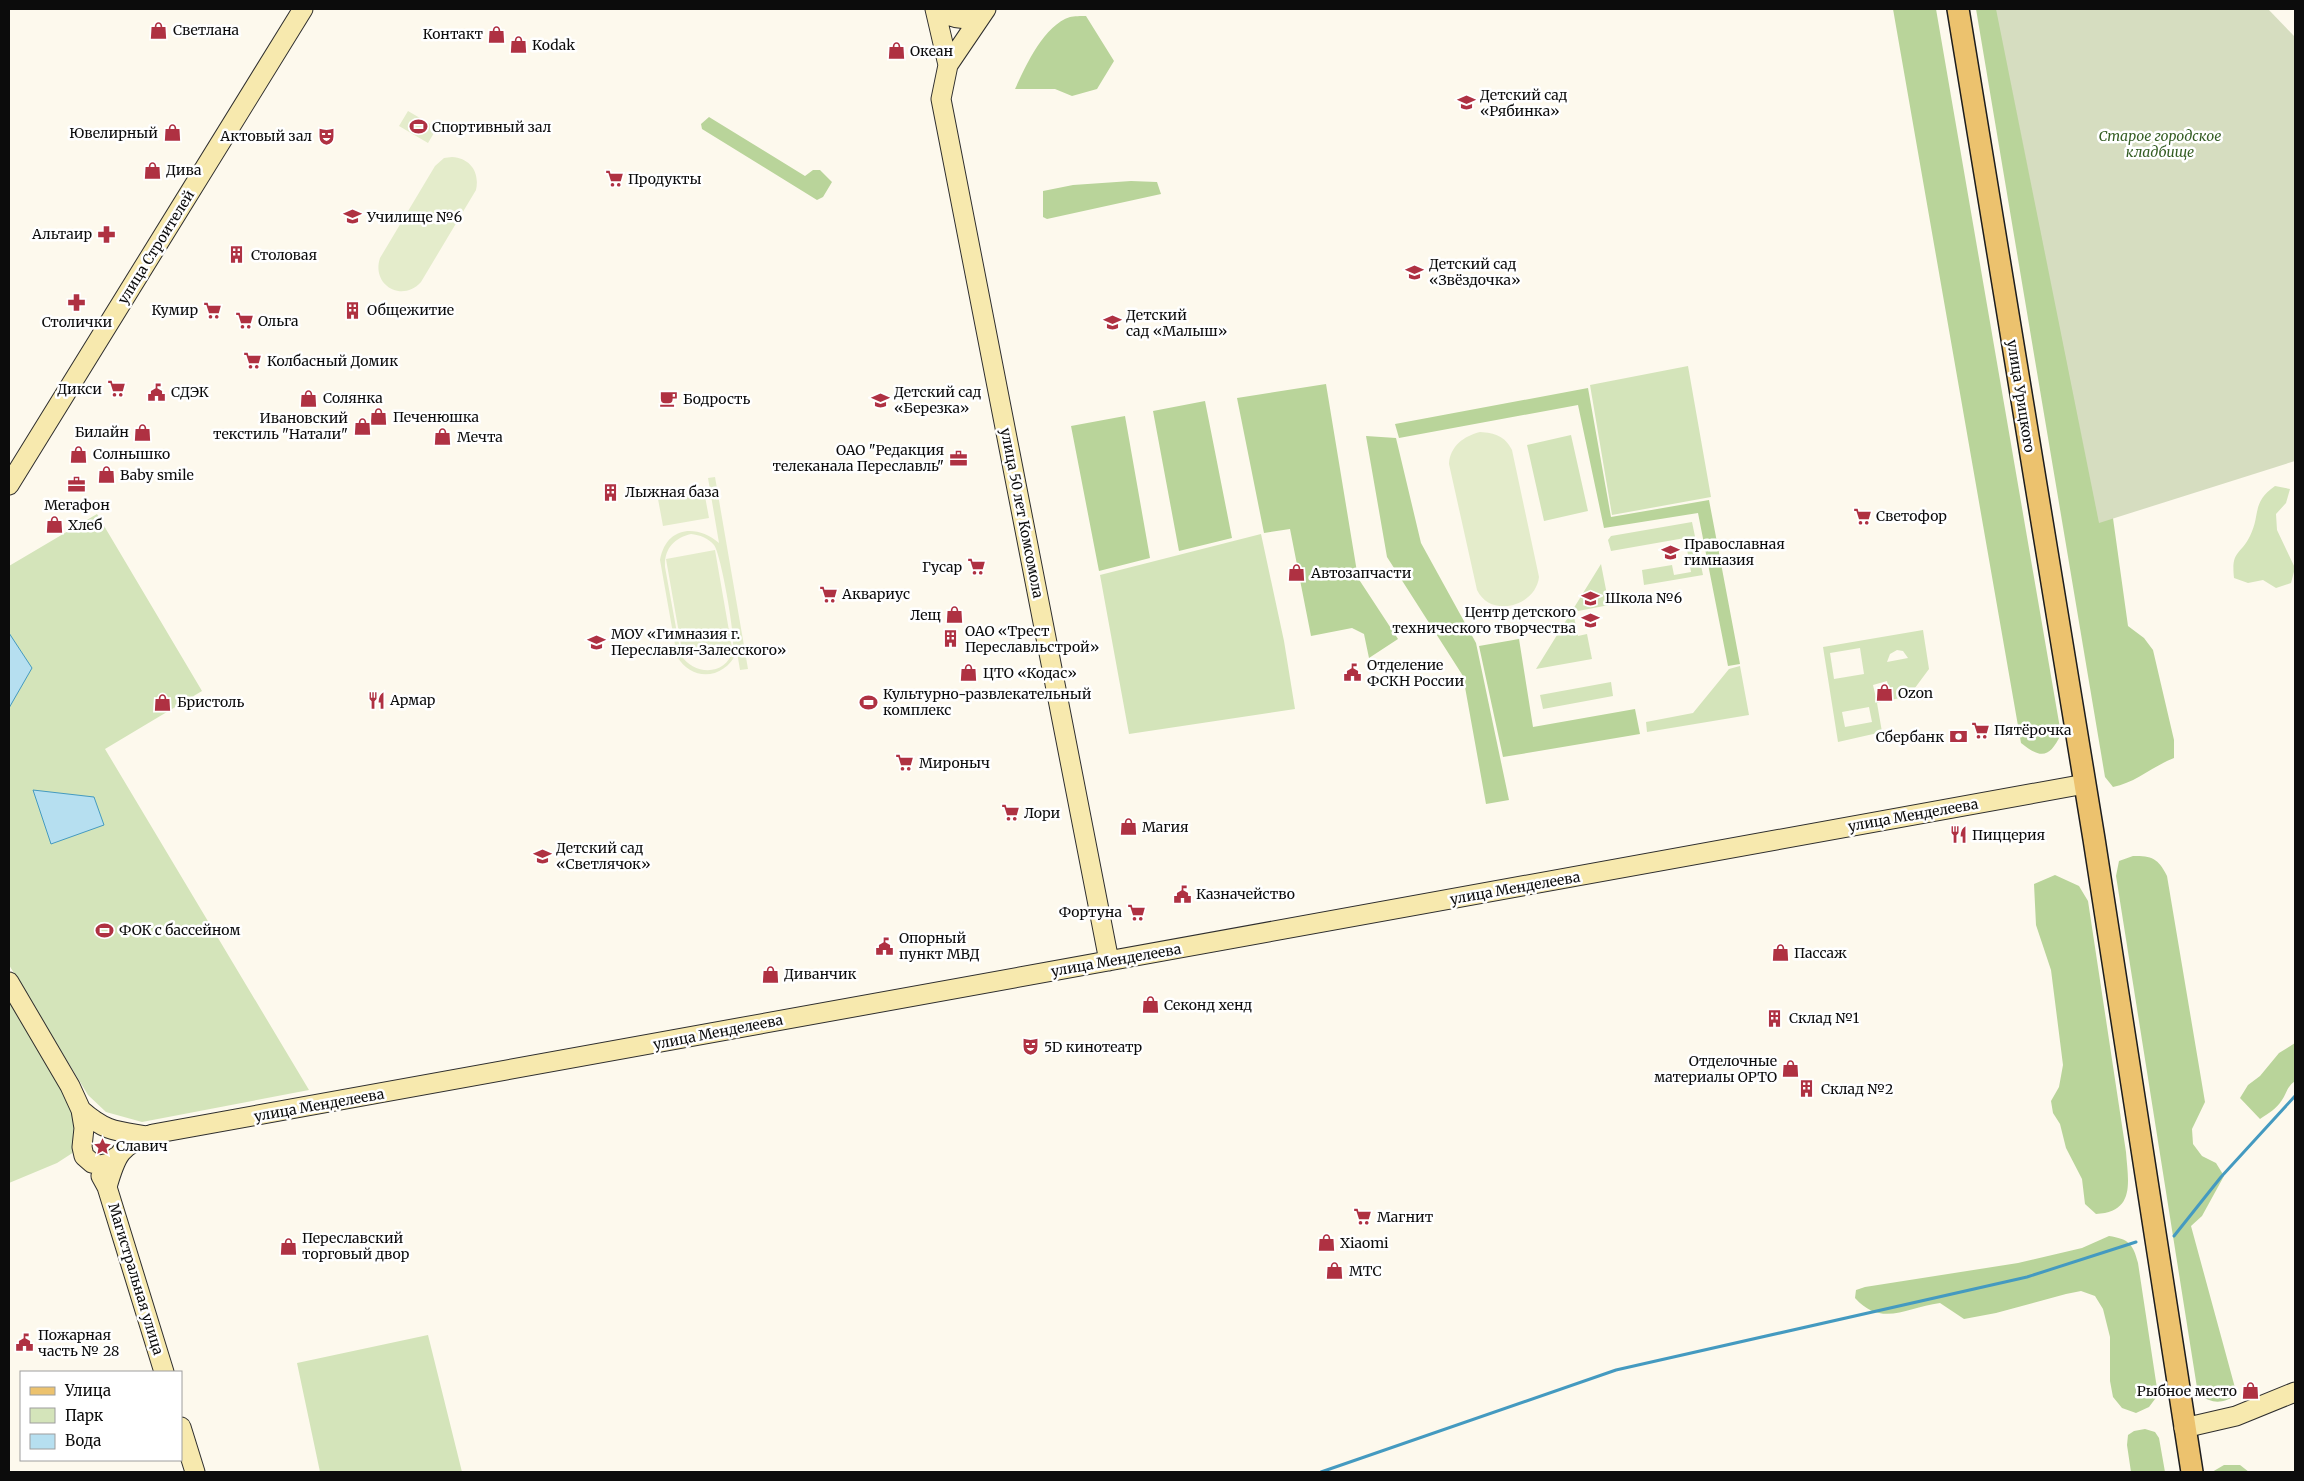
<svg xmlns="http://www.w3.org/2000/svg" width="2304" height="1481" viewBox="0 0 2304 1481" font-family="Merriweather,serif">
<rect width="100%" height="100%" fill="#fdf9ed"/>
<!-- green -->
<path fill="#d4e4ba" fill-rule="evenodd" d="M1688,366L1711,497L1612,515L1590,385Z
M1571,435L1588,511L1544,521L1527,445Z
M2275,486L2290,489L2286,503L2276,514L2277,530L2295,568L2291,583L2276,588L2263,580L2248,583L2234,578C2231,550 2240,556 2250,536C2261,514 2251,503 2275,486Z
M97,514L202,691L105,749L309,1090L142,1122L106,1112L88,1095L9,965V566Z
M1692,522L1703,575L1644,585L1642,570L1672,565L1674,575L1691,572L1685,538L1611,551L1608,540L1611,536Z
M1261,534L1284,641L1295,709L1129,734L1100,575Z
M1601,564L1609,605L1573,612L1578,636L1587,634L1592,659L1536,669Z
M1923,630L1929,669L1909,696L1877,703L1882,732L1838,742L1823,647ZM1860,648L1864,674L1834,679L1830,653ZM1897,650L1903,651L1908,658L1887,662L1890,654ZM1887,681L1891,699L1877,702L1873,685ZM1869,707L1872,722L1845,727L1842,712Z
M1740,666L1749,715L1647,732L1646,722L1693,713L1729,669Z
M1611,682L1613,696L1543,709L1540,695Z
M9,997L76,1107L74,1152L57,1163L9,1183Z
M428,1335L462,1472H320L297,1363Z"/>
<!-- forest -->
<path fill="#b9d49a" d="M1893,9H1936L2061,734C2050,757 2042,760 2021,743Z
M1976,9H2249L2112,511L2128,626L2144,638L2153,650L2174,740V758C2153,766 2135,783 2113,787L2105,777Z
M1086,16L1114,61L1097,89L1072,96L1055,89H1015C1025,67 1044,25 1070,17C1074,16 1081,16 1086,16Z
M709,117L805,176L813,170H820L832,182L823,197L817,200L702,129L701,124Z
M1131,181L1157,182L1161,194L1047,219L1043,217V191L1073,185Z
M1326,384L1358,578L1398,639L1369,658L1364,634L1352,628L1311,636L1290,529L1264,533L1237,398Z
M1588,388L1611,517L1709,500L1740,664L1728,666L1698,513L1604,528L1578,405L1399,438L1395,424Z
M1205,401L1232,538L1179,551L1153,411Z
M1125,416L1150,558L1099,571L1071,426Z
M1366,436L1396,438L1421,543L1476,643L1509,800L1486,804L1463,676L1387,557Z
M1519,639L1533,727L1635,709L1640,734L1503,757L1479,646Z
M2133,856C2152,856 2158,858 2167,876L2205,1102L2192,1129L2193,1144L2202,1156L2216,1163L2224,1176L2202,1216L2191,1226L2237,1395C2221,1404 2213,1404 2198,1394L2116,876L2119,861Z
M2055,875L2079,886L2088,901L2126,1152C2128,1181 2136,1212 2096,1214L2085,1204L2082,1179L2066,1148L2060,1124L2053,1113L2051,1101L2059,1087L2063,1065L2051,970L2036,925L2034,884Z
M2295,1043V1081C2287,1087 2287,1092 2282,1100C2276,1109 2269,1113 2260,1119L2240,1098L2248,1085L2260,1076L2279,1053Z
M2109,1236C2128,1239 2133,1243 2138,1263L2158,1395L2149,1407L2136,1413L2122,1408L2113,1397L2110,1381V1337L2103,1309L2095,1296L2081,1291L2066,1294L1996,1313L1964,1319L1940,1303C1907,1307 1882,1328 1855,1298L1856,1290L1865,1287L2018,1263L2082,1248Z
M2145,1429L2155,1432L2159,1438L2165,1472H2131L2127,1445L2128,1435L2134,1431Z
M2224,1465H2240L2249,1472H2212Z"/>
<!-- cemetery -->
<path fill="#d6ddc0" d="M1996,9H2268L2295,37V461L2099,523Z"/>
<!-- pitch -->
<path fill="#e4eccb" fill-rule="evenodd" d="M408,111L437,128L428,143L399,126Z
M452,157C470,158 480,172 476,190L421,282C402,303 371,285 380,258L435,166L444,158Z
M1480,432C1495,433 1505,436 1512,450L1539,577C1536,606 1491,619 1477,590L1449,464C1450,446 1464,436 1480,432Z
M715,477L748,669L740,670L737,652C725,679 692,683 677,656L660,560C666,526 697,524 719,543L708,478ZM691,534C700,535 708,538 714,545C721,554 736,639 733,650C726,677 693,675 681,655L665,567C664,549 674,538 691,534Z
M704,491L709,518L663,526L658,499Z
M715,550L732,648L683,656L666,559Z"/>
<!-- water -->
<path fill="#b6dff0" stroke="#449ac0" d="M9,633L32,668L9,708Z
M33,790L94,797L104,825L51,844Z"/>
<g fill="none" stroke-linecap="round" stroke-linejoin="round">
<!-- stream -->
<path stroke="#449ac0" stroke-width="3" d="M2174,1236L2221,1177L2295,1096
M1321,1472L1616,1370L2027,1277L2136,1242"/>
<defs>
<path id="secondary" d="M935,9L948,65
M940,9C955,22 970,21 985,9
M986,9L948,65L941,99L1109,961
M9,485L303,9
M9,982L70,1086L81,1110L84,1128L82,1147L84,1156L92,1163L100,1165L109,1163L116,1157
M81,1110C106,1132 116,1131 147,1136
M101,1176L107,1187L164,1372
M107,1187C116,1155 120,1145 153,1134L2085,784
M181,1427L195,1472
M2184,1428L2236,1416L2295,1392"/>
<path id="primary" d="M1958,9L2094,839L2192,1472"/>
</defs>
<!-- secondary casing -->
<use href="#secondary" stroke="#2e2e2e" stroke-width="21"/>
<!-- primary casing -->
<use href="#primary" stroke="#1d1d1d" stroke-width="24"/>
<!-- secondary -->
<use href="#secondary" stroke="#f7e9ae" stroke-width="19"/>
<!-- primary -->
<use href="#primary" stroke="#ecc26e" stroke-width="21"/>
</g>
<!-- icons -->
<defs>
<symbol id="shop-bare" viewBox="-9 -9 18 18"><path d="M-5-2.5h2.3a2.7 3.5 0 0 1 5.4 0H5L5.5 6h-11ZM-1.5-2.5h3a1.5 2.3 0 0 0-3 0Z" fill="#af3142" stroke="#fff" stroke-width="2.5" paint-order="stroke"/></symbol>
<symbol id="school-bare" viewBox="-9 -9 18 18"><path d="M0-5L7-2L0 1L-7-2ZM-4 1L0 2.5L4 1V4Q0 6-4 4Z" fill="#af3142" stroke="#fff" stroke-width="2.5" paint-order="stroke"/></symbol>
<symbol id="stadium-bare" viewBox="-9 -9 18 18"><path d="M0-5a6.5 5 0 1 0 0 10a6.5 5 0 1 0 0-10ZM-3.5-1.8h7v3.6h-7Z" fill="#af3142" stroke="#fff" stroke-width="2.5" paint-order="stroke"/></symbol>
<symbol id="theatre-bare" viewBox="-9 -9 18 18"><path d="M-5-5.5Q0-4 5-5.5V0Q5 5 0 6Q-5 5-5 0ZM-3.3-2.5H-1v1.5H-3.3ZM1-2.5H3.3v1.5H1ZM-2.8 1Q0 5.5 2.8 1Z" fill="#af3142" stroke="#fff" stroke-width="2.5" paint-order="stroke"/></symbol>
<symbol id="supermarket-bare" viewBox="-9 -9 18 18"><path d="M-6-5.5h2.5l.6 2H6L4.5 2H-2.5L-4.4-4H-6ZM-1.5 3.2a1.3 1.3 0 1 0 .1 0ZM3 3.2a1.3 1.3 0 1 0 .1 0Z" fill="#af3142" stroke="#fff" stroke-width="2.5" paint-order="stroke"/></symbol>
<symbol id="university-bare" viewBox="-9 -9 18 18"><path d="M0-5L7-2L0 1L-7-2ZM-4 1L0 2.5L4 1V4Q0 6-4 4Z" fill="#af3142" stroke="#fff" stroke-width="2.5" paint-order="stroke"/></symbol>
<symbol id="pharmacy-bare" viewBox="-9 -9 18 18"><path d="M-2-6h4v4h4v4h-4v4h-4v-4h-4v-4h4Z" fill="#af3142" stroke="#fff" stroke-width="2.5" paint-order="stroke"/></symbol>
<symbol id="building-bare" viewBox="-9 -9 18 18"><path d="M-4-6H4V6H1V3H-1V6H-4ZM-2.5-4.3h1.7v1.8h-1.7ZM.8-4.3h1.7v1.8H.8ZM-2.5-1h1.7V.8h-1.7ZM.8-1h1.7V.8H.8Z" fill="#af3142" stroke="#fff" stroke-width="2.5" paint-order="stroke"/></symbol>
<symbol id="civic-bare" viewBox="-9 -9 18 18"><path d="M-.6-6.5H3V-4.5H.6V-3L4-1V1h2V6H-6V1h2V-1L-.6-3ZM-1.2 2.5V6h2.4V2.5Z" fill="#af3142" stroke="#fff" stroke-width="2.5" paint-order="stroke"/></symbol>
<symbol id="cafe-bare" viewBox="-9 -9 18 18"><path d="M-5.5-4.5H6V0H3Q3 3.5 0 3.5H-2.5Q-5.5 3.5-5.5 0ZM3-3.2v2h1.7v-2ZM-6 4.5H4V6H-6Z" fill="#af3142" stroke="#fff" stroke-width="2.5" paint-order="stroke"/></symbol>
<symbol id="office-bare" viewBox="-9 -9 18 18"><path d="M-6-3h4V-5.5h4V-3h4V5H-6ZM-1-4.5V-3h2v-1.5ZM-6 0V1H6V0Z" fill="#af3142" stroke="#fff" stroke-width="2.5" paint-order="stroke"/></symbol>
<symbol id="restaurant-bare" viewBox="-9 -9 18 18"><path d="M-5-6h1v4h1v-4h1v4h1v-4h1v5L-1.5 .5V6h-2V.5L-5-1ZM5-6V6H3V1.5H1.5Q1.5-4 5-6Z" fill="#af3142" stroke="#fff" stroke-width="2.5" paint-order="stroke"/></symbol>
<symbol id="bank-bare" viewBox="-9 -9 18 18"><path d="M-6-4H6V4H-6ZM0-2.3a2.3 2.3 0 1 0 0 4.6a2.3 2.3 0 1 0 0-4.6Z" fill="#af3142" stroke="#fff" stroke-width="2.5" paint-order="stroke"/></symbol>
<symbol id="sight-bare" viewBox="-9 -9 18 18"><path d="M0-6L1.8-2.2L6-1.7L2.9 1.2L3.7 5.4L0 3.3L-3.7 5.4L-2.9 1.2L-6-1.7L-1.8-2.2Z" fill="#af3142" stroke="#fff" stroke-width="2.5" paint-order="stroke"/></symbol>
</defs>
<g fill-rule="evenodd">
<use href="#shop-bare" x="146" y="18" width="25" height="25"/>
<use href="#shop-bare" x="484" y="22" width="25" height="25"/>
<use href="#shop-bare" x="506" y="32" width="25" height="25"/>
<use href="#shop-bare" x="884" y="38" width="25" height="25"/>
<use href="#school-bare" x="1454" y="90" width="25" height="25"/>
<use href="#stadium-bare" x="406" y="114" width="25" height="25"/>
<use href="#shop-bare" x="160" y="120" width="25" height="25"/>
<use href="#theatre-bare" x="314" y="124" width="25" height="25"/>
<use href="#shop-bare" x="140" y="158" width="25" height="25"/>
<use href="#supermarket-bare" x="602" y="166" width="25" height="25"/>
<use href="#university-bare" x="340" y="204" width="25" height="25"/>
<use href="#pharmacy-bare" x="94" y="222" width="25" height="25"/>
<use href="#building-bare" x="224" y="242" width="25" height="25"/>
<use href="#school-bare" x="1402" y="260" width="25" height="25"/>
<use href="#pharmacy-bare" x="64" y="290" width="25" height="25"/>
<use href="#supermarket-bare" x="200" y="298" width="25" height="25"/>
<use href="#building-bare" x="340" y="298" width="25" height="25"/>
<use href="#supermarket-bare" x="232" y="308" width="25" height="25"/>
<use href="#school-bare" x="1100" y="310" width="25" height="25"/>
<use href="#supermarket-bare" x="240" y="348" width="25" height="25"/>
<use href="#supermarket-bare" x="104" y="376" width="25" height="25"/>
<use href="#civic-bare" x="144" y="380" width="25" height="25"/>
<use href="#shop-bare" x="296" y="386" width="25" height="25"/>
<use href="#cafe-bare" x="656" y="386" width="25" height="25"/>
<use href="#school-bare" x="868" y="388" width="25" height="25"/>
<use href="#shop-bare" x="366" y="404" width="25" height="25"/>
<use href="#shop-bare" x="350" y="414" width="25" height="25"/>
<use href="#shop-bare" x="130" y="420" width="25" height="25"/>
<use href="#shop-bare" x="430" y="424" width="25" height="25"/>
<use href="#shop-bare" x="66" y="442" width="25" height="25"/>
<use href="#office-bare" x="946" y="446" width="25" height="25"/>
<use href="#shop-bare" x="94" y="462" width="25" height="25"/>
<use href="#office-bare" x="64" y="472" width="25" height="25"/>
<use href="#building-bare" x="598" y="480" width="25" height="25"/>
<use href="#supermarket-bare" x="1850" y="504" width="25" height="25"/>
<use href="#shop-bare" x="42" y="512" width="25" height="25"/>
<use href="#school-bare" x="1658" y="540" width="25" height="25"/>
<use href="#supermarket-bare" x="964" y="554" width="25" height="25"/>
<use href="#shop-bare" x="1284" y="560" width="25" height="25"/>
<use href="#supermarket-bare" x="816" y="582" width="25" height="25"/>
<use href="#school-bare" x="1578" y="586" width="25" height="25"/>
<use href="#shop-bare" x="942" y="602" width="25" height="25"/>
<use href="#school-bare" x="1578" y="608" width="25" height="25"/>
<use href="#building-bare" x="938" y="626" width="25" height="25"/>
<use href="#school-bare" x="584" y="630" width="25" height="25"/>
<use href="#shop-bare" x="956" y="660" width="25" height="25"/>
<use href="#civic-bare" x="1340" y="660" width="25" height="25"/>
<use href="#shop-bare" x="1872" y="680" width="25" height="25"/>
<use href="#restaurant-bare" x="364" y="688" width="25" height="25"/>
<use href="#shop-bare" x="150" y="690" width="25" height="25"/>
<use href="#stadium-bare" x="856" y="690" width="25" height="25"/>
<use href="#supermarket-bare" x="1968" y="718" width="25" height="25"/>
<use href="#bank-bare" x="1946" y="724" width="25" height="25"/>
<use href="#supermarket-bare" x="892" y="750" width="25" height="25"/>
<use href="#supermarket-bare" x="998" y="800" width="25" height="25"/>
<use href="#shop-bare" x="1116" y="814" width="25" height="25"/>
<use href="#restaurant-bare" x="1946" y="822" width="25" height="25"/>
<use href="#school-bare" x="530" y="844" width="25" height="25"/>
<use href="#civic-bare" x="1170" y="882" width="25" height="25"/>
<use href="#supermarket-bare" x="1124" y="900" width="25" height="25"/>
<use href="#stadium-bare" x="92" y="918" width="25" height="25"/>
<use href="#civic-bare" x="872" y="934" width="25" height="25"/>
<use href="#shop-bare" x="1768" y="940" width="25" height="25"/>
<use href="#shop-bare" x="758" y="962" width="25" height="25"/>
<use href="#shop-bare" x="1138" y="992" width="25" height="25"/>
<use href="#building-bare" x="1762" y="1006" width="25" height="25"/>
<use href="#theatre-bare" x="1018" y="1034" width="25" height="25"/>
<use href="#shop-bare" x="1778" y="1056" width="25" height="25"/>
<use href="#building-bare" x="1794" y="1076" width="25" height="25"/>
<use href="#sight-bare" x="90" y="1134" width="25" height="25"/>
<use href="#supermarket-bare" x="1350" y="1204" width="25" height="25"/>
<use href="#shop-bare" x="1314" y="1230" width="25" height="25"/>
<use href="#shop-bare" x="276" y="1234" width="25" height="25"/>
<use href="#shop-bare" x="1322" y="1258" width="25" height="25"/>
<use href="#civic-bare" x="12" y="1330" width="25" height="25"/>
<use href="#shop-bare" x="2238" y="1378" width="25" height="25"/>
</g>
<g text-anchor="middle" stroke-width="5" stroke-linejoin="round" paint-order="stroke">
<!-- poi labels -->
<g font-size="14" fill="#0c0c0c" stroke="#fff" text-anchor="start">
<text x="173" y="35">Светлана</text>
<text x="483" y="39" text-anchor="end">Контакт</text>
<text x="532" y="50">Kodak</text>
<text x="910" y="56">Океан</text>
<text x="1480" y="100">Детский сад<tspan x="1480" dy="16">«Рябинка»</tspan></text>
<text x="432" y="132">Спортивный зал</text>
<text x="158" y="138" text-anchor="end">Ювелирный</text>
<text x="312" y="141" text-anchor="end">Актовый зал</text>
<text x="166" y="175">Дива</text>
<text x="628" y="184">Продукты</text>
<text x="367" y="222">Училище №6</text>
<text x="92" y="239" text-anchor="end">Альтаир</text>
<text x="251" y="260">Столовая</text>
<text x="1429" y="269">Детский сад<tspan x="1429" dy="16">«Звёздочка»</tspan></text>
<text x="198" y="315" text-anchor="end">Кумир</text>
<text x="367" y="315">Общежитие</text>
<text x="1126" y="320">Детский<tspan x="1126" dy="16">сад «Малыш»</tspan></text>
<text x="258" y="326">Ольга</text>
<text x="77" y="327" text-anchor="middle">Столички</text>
<text x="267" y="366">Колбасный Домик</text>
<text x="102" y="394" text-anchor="end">Дикси</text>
<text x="171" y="397">СДЭК</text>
<text x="894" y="397">Детский сад<tspan x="894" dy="16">«Березка»</tspan></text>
<text x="323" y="403">Солянка</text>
<text x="683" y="404">Бодрость</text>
<text x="393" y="422">Печенюшка</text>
<text x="348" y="423" text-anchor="end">Ивановский<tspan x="348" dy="16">текстиль "Натали"</tspan></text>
<text x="129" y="437" text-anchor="end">Билайн</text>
<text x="457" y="442">Мечта</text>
<text x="944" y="455" text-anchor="end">ОАО "Редакция<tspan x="944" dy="16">телеканала Переславль"</tspan></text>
<text x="93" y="459">Солнышко</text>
<text x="120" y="480">Baby smile</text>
<text x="625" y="497">Лыжная база</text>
<text x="77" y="510" text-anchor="middle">Мегафон</text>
<text x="1876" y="521">Светофор</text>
<text x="68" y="530">Хлеб</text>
<text x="1684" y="549">Православная<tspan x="1684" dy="16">гимназия</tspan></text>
<text x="962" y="572" text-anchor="end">Гусар</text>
<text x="1311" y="578">Автозапчасти</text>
<text x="842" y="599">Аквариус</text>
<text x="1605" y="603">Школа №6</text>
<text x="1576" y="617" text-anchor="end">Центр детского<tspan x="1576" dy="16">технического творчества</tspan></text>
<text x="941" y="620" text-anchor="end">Лещ</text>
<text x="965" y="636">ОАО «Трест<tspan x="965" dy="16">Переславльстрой»</tspan></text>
<text x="611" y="639">МОУ «Гимназия г.<tspan x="611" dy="16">Переславля-Залесского»</tspan></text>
<text x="1367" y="670">Отделение<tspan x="1367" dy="16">ФСКН России</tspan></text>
<text x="983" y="678">ЦТО «Кодас»</text>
<text x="1898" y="698">Ozon</text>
<text x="883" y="699">Культурно-развлекательный<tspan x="883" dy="16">комплекс</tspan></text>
<text x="390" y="705">Армар</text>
<text x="177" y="707">Бристоль</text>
<text x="1994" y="735">Пятёрочка</text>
<text x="1944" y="742" text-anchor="end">Сбербанк</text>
<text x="919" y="768">Мироныч</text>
<text x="1024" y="818">Лори</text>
<text x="1142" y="832">Магия</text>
<text x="1972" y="840">Пиццерия</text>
<text x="556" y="853">Детский сад<tspan x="556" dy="16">«Светлячок»</tspan></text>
<text x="1196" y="899">Казначейство</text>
<text x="1122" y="917" text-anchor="end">Фортуна</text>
<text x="119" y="935">ФОК с бассейном</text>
<text x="899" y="943">Опорный<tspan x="899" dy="16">пункт МВД</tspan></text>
<text x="1794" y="958">Пассаж</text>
<text x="784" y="979">Диванчик</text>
<text x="1164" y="1010">Секонд хенд</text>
<text x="1789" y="1023">Склад №1</text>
<text x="1044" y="1052">5D кинотеатр</text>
<text x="1777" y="1066" text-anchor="end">Отделочные<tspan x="1777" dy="16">материалы ОРТО</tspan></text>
<text x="1821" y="1094">Склад №2</text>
<text x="116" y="1151">Славич</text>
<text x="1377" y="1222">Магнит</text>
<text x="302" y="1243">Переславский<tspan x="302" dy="16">торговый двор</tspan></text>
<text x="1340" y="1248">Xiaomi</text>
<text x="1349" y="1276">МТС</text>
<text x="38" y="1340">Пожарная<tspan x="38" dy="16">часть № 28</tspan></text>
<text x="2237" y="1396" text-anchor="end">Рыбное место</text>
</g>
<!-- park labels -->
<g font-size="14" font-style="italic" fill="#345d23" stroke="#fff">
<text x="2160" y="141">Старое городское<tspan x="2160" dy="16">кладбище</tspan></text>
</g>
<!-- street labels -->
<g font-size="14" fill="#0c0c0c" stroke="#fff">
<text transform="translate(156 247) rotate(-58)" y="5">улица Строителей</text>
<text transform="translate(2021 396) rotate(81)" y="5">улица Урицкого</text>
<text transform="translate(1022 513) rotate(79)" y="5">улица 50 лет Комсомола</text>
<text transform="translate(1913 815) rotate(-10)" y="5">улица Менделеева</text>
<text transform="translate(1515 888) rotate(-10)" y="5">улица Менделеева</text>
<text transform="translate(1116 960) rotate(-10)" y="5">улица Менделеева</text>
<text transform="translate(718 1032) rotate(-11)" y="5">улица Менделеева</text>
<text transform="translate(319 1105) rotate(-10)" y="5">улица Менделеева</text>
<text transform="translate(136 1279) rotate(73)" y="5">Магистральная улица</text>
</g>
</g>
<!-- border -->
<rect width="2304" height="1481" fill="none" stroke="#0c0c0c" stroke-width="20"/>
<!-- legend -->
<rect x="20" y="1371" width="162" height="90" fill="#ffffff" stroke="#9e9e9e"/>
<rect x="30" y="1387" width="25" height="8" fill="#ecc26e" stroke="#9e9e9e"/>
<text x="65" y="1396" font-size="15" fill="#0c0c0c">Улица</text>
<rect x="30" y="1408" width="25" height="15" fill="#d4e4ba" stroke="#9e9e9e"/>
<text x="65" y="1421" font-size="15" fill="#0c0c0c">Парк</text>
<rect x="30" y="1434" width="25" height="15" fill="#b6dff0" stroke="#9e9e9e"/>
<text x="65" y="1446" font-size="15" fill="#0c0c0c">Вода</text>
</svg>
